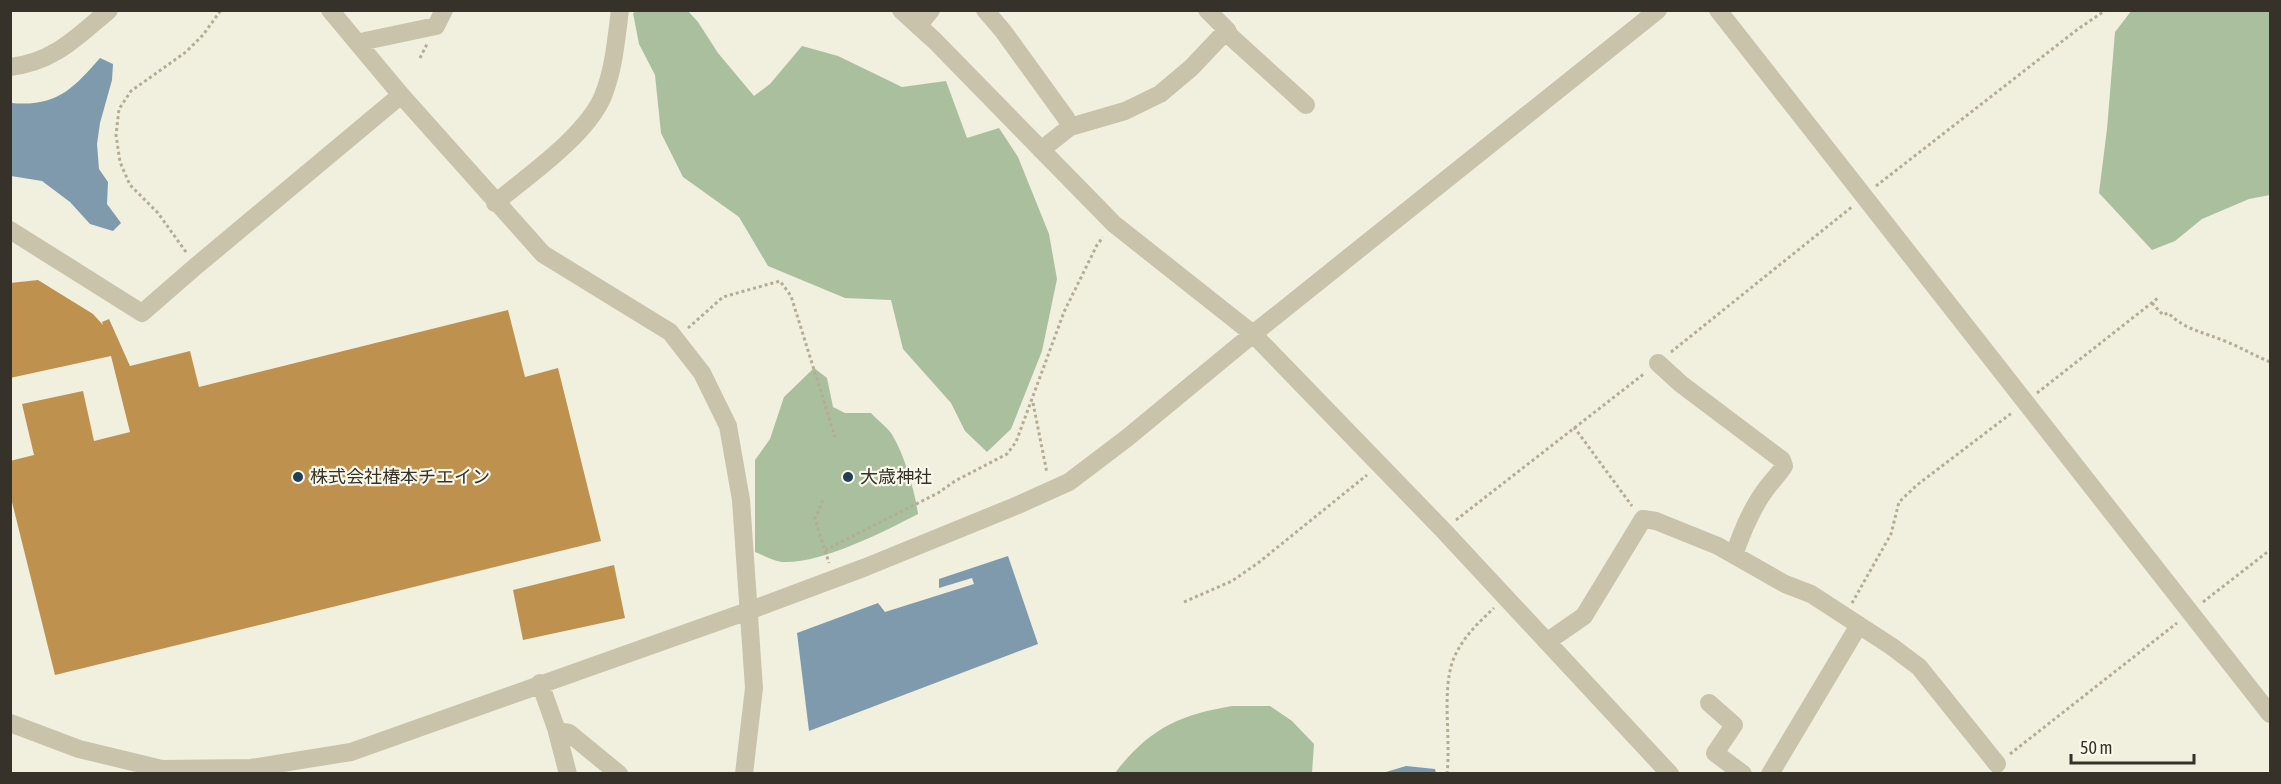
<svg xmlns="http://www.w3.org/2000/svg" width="2281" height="784" viewBox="0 0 2281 784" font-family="'Asap Condensed','Noto Sans JP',sans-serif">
<rect width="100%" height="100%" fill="#f1efde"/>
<!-- green -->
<path fill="#a9bf9e" d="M639,10L688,11L698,22L718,53L754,96L770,84L802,46L838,56L902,87L946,81L967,138L999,128L1018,157L1049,234L1057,279L1042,351L1011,429L987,452L965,431L951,403L903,349L891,300L845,298L768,266L739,217L683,177L661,133L655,75L639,44L633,13Z
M2132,10L2270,11V195L2249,199L2202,219L2175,241L2152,250L2099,193L2107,129L2115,32Z
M814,368L827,378L833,407L845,413H871C877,420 886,426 891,433C904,453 915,491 918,514C883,532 821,564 782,562C773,561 763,555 755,552V460L770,439L784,397Z
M1232,706H1270L1292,721L1314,744L1312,773H1115C1148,730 1178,715 1232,706Z"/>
<!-- water -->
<path fill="#7e9aac" d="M100,58L113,64L112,80L100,123L97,144L99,169L108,182L107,204L121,223L113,231L90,224L70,202L42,181L11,176V103C56,107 72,90 100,58Z
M1008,556L1038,644L809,731L797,633L878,603L885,612L974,584L972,578L939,588V579Z
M1406,766L1435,769L1436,773H1369L1386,772Z"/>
<!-- building -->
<path fill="#be914e" d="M38,280L93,314L103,325L102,322L109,319L130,366L190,351L199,387L508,310L525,377L558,368L601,541L55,675L10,494V461L34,455L22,404L83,391L94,441L130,432L111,356L10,378V283Z
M614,565L625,618L523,640L513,590Z"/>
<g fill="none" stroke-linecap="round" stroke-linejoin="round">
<!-- path -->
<path stroke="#b4ad94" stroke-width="3" stroke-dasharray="3 3" stroke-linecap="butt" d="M420,58L427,44
M1876,186L2078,29L2106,10
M186,252L158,213L130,185L120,162L116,135L119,109L131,91L186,52L203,35L221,10
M2152,303L2163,315L2168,313C2187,331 2204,332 2227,342C2242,348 2255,356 2270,362
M688,328L723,297L780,281L791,296L835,437
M1671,352L1853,206
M2037,393L2158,298
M1033,403L1047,473
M1574,427L1632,506
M823,500L815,519L829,563
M1456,520L1645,373
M825,550L938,493L955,481L1007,454L1016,442L1064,312L1097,245L1103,237
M1184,602L1232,581L1258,563L1367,475
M2203,602L2270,550
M1852,603L1891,534L1899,502L1917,485L2013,412
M2010,754L2177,623
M1447,774C1451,738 1442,696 1452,663C1460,640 1477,624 1494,608"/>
<!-- minor -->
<path stroke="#c8c3aa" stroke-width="18" d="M330,10L401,95L543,254L670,332L702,373L728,426L741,500L754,688L744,774
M901,10L935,41L1114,224L1253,334L1443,530L1670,774
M985,10L1003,31L1066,118L1070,127
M1207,10L1227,30L1230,36L1306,105
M1718,10L2270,714
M918,26L931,10
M360,46L365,41L436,26L444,10
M10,67C54,62 77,37 109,10
M1041,150L1070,127L1125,111L1160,94L1191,68L1227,30
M495,203C528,176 587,135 603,96C614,69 616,40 620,10
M10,230L142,313L195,267L401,95
M1658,363L1681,384L1782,460L1784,466C1779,474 1772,481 1766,489C1751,509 1742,532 1734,555
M1548,641L1584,616L1643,519L1656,521L1718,546L1785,584L1811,594L1891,646L1919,667L1997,764
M540,683L556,728L568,774
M1709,703L1734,725L1715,753L1743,774
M10,723L79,749L162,769L251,768L351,752L748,611L866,567L1018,505L1069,482L1127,438L1253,334L1658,10
M557,731L569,733L619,774
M1770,774L1859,625"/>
</g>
<!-- markers -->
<g fill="#213f55" stroke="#f9f7ea" stroke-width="2">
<circle cx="298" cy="477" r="6"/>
<circle cx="848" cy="477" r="6"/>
</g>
<g text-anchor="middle" stroke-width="4.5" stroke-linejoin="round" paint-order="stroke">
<!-- poi labels -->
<g font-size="18" fill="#363229" stroke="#f9f7ea" text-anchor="start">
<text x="310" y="483">株式会社椿本チエイン</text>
<text x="860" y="483">大歳神社</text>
</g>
</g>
<!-- border -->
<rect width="2281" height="784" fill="none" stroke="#363229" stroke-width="24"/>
<!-- scale -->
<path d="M2071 754v9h123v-9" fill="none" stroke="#363229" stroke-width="3"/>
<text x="2080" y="754" font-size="18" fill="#363229" stroke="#f9f7ea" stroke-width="4.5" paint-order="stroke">50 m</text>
</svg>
